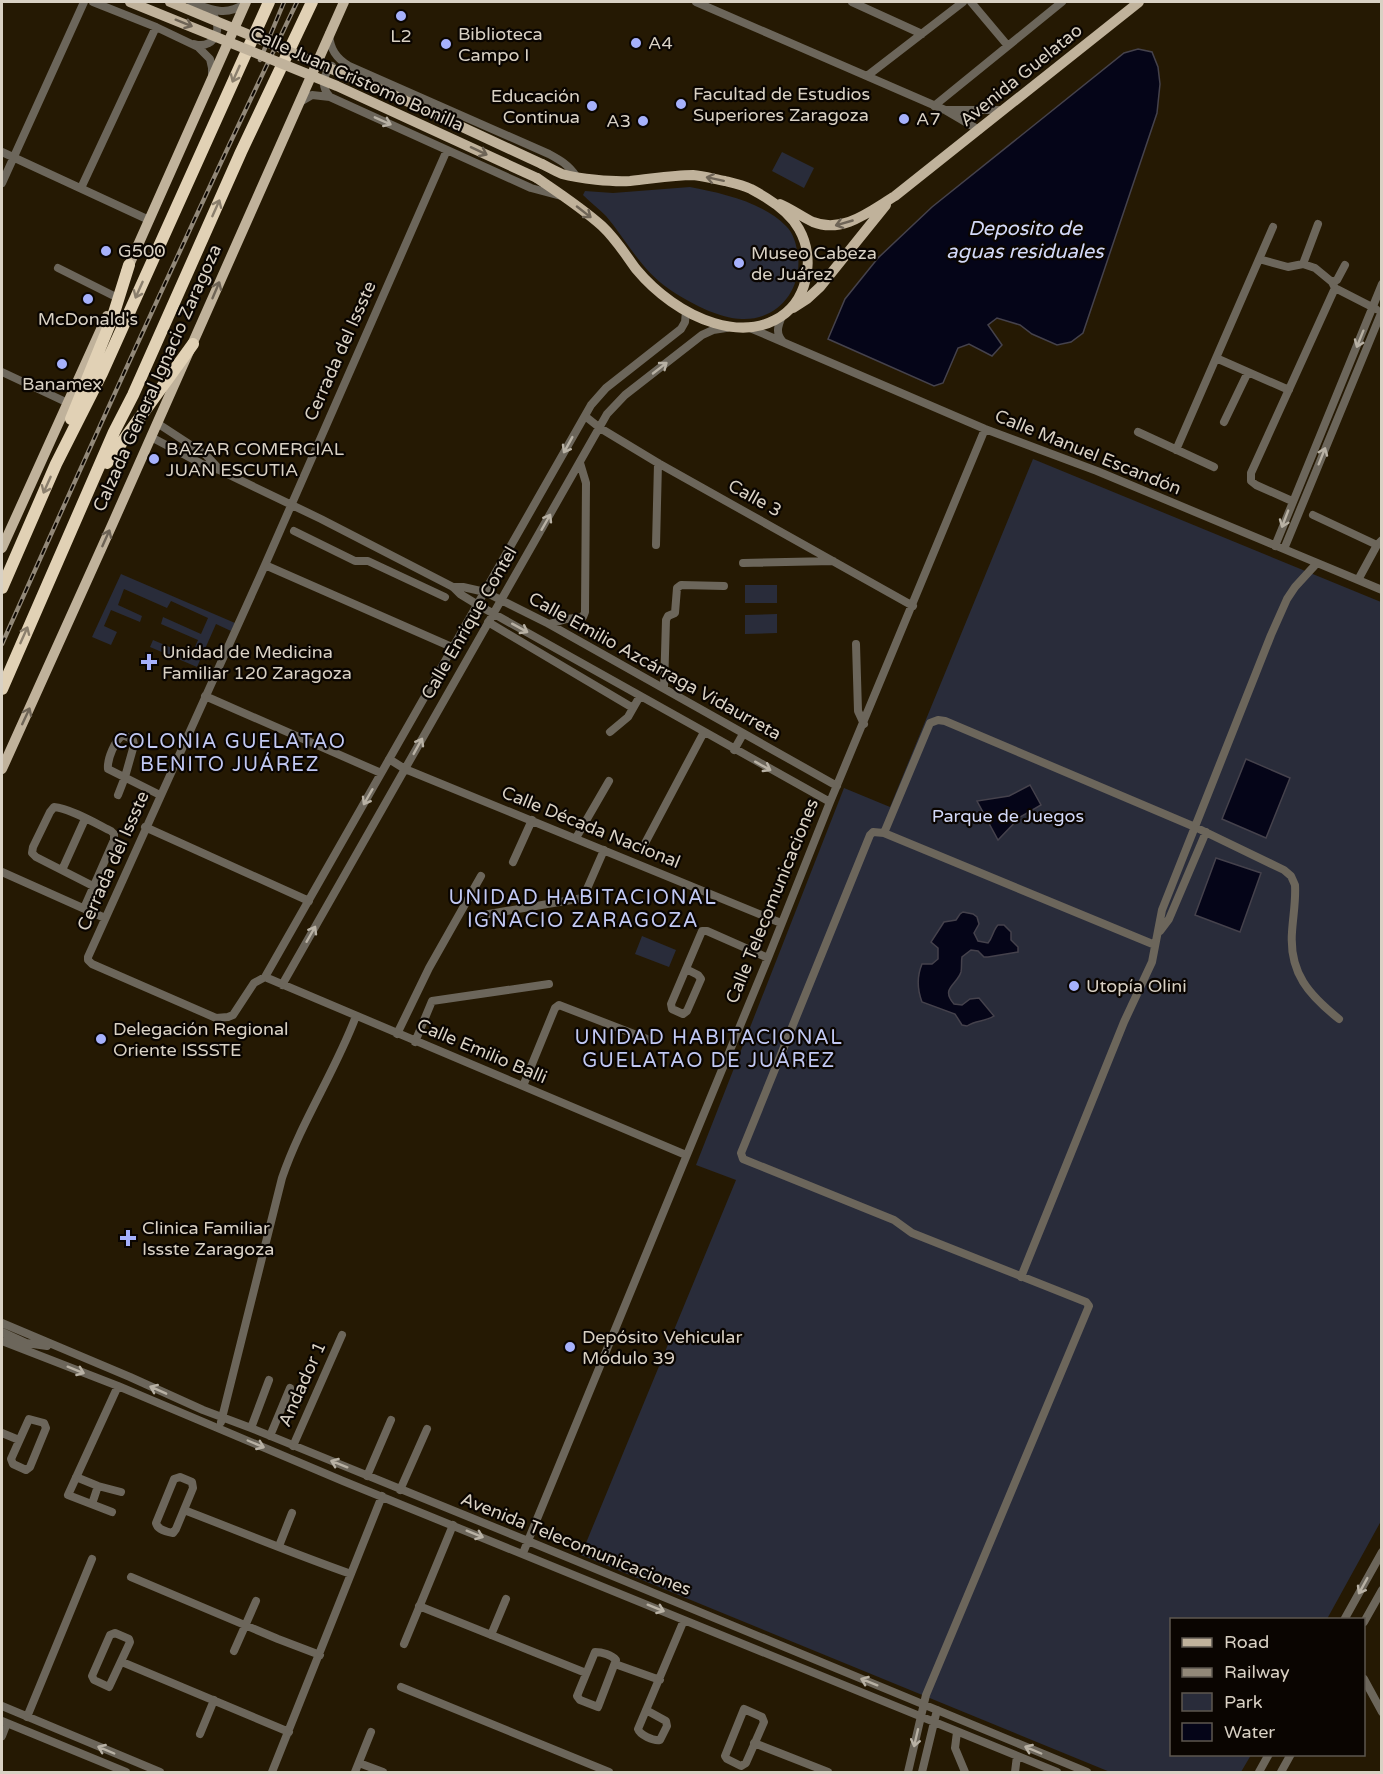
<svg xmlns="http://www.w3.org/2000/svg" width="1383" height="1774" viewBox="0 0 1383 1774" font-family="'Varela Round',sans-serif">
<rect width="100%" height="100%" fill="#251903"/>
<!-- green -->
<path fill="#292c3a" d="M782,152L814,168L804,188L772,171Z
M690,187C721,193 763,202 786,226C794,234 796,244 798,255C802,288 780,319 744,319C721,320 688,302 669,289C641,270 627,241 606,216C599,209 590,202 583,195L585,191L613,193Z
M1033,459L1381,602V1521L1327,1619L1172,1620V1754L1251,1755L1241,1772H1110L581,1555L736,1180L696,1165L844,788L890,807Z
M121,574L235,623L231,631L216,624L197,667L150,647L153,640L191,656L198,640L161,624L163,617L201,634L208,618L171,601L167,608L124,589L118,605L142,616L140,622L111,610L104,626L117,632L111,645L92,637Z
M745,585H777V603H745Z
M777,614V633L745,634V615Z
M642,936L676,950L669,967L635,954Z"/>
<!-- water -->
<path fill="#050518" stroke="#45424c" stroke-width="1.5" d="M1138,49L1152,52L1158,67L1160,84L1157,113L1083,333L1071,342L1057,345L1032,334L1020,325L997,318L988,325L1002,345L992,356L969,344L958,348L943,383L934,386L828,339L845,299L878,258L932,207L1124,53Z
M1246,759L1290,778L1266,838L1222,819Z
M1030,785L1041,805L1020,817L998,840L977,801L1009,796Z
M1216,858L1261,873L1240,932L1195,915Z
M963,912L973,914L977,917L979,924L974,933L978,941L988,943C993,937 993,930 998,925H1004L1011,932V940L1018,947V952L988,957H984L978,951L971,950L962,957C961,962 962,968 961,972C957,985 940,988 954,1004L962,1005L970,999L979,998L994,1016C985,1022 976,1020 967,1026L962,1025L955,1014L922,1002C917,989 917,976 922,964H932L938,959V948L931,942L944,922L956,920L960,914Z"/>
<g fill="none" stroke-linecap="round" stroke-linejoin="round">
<!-- minor -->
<path stroke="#6c665b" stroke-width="8" d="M93,2L156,27L198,47L210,59L212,68V77
M191,2C209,9 226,17 244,4
M696,2L945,110L979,130
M852,2L922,34
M971,2L1008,46
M329,34C330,49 336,58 349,66L549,154C560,160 569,165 576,176
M194,44C217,51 226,22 207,9
M867,76L963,2
M330,97C321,87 322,75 332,66
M300,102L312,95L330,97L531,188L561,196
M934,106L1062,2
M945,110H1003
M2,152L149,220
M2,183L84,2
M81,188L156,27
M1259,259L1288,267L1303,264L1318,224
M1303,264L1315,268L1332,282
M58,268L116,297
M1335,288L1376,309
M782,316C778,326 775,333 783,342
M750,328L985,429L1097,471L1382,590
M1216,358L1289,390
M2,372L68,403
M585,416L600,428L658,463L913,606
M1224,422L1248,372
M157,423L206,455L219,469
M1138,432L1214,467
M151,437L202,464L219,470L321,519L453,587L460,594L478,605L830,802
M1176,450L1273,227
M1292,501L1256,485L1251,481V473L1335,288L1332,282L1337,280L1345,265
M1313,515L1377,545
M294,531L355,561H368L445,597
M656,545L658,463
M1275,546L1382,284
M1284,549L1382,311
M743,563L833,561
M265,565L454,648
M1358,580L1377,545L1382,540
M453,587H463L485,592L549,624L837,786
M488,622L633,708
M549,624L567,619L583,617L585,612L586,483L580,463
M856,644L858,711L864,724
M664,688L666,620L668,616L675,613L677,588L681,585L724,586
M205,696L381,773
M610,732L628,717L640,696
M734,750L743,734
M389,759L405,769L781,923
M118,795L125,777L134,745L133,740L123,735C115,740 107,759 108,769L160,795
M145,827L309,901
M884,833L930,723L938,720L945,721L1195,827L1284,870L1291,876L1295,885C1296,901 1293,916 1292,932C1289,973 1309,995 1339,1019
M576,838L609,781
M643,847L704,732
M513,862L532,820
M62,870L85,819
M2,872L105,918
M84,908L114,840V834L111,831C97,824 69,808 54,807L50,812L33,847L32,853L36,857L93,886
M483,915L583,898L604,850
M1160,931L1169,919L1206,832
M686,969L698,975L701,979L687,1011L683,1014L672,1009L671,1004L702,931H707L768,958
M265,977L254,983L233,1015L228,1017L216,1018L92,964L88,960V957L265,565L447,150
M265,977L591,405L606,388L681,329L685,322L686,311
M265,977L686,1155
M282,985L607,414L625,395L702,335L713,330L726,328
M397,1034L429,968L481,876
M415,1042L432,1001L549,984
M523,1086L555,1008L559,1005L647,1039
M1021,1277L1124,1022L1152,962L1162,910L1271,635L1287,599L1295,587L1317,563
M2,1323L130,1377L203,1410L251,1428L528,1541L1087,1772
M2,1332L26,1343L47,1346
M2,1341L118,1386L343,1481L1057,1772
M29,1419L44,1423L46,1428L30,1467L26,1470L13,1464L11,1459Z
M221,1422L282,1178C301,1122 335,1072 356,1016
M251,1428L269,1380
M2,1433L19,1440
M270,1436L290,1388
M293,1446L342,1335
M367,1476L391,1420
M76,1477L98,1486L121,1492
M180,1477L192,1482L193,1488L176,1529L173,1533C167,1532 157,1529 156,1523L174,1479Z
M400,1490L427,1429
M92,1504L98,1486
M184,1510C239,1531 294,1554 351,1574
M112,1512L68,1495L118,1386
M279,1546L292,1513
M523,1553L768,958L830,802L985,429
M131,1577L278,1639L320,1655
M419,1606L586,1673
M1344,1620L1382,1552
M1364,1622L1382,1590
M115,1633L129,1639L130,1642L109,1687L94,1680L92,1676L110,1635Z
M491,1635L506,1599
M404,1644L453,1525
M234,1651L256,1601
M595,1652C602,1652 612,1655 616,1660L598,1707L580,1700L577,1696Z
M122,1662L289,1732
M615,1664L660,1680
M1364,1679L1382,1712
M401,1687L609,1772
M2,1706L160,1772
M744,1709L762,1717L764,1722L746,1763L741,1766L727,1759L725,1756Z
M646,1710L666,1721L667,1726L660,1740C653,1741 640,1735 638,1729L684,1620
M27,1717L92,1559
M2,1721L126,1772
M957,1732L955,1748L965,1772
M200,1734L214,1700
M2,1736L7,1723
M754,1743L828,1772
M359,1763L383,1772
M272,1772L382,1496
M355,1772L371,1732
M908,1772L926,1695L1089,1306L1086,1302L912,1233L894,1220L743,1159L741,1153L870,835L873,832L884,833L1155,945
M922,1772L937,1710
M1015,1772L1017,1756
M1259,1772L1269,1754
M1281,1772L1291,1754"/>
<!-- major -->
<path stroke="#c0b29b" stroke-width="10" d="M537,178C559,193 582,208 602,226C616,239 625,254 636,269C656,293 684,314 714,323C734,329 756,330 775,320C808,303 816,259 799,229C789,211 768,198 751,189C742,185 733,183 725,181C714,179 704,176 693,175C672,175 651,179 630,181C612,182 580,179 562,174C555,171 548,167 542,164
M780,204C792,209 802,217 813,222C843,234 870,211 895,196L1139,2
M126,272L246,2
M793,308L807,299L820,287L886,205
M2,548L107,316
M2,769L112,525L344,2"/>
<!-- highway -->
<path stroke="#e1d1b5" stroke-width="12" d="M71,419L113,316L129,265
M107,463L193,344
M2,588L56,464L102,373L269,2
M2,689L114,432L133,395L241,152L312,2"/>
<defs>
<path id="rail" d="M260,60L284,2
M2,644C98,429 195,214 297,2"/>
</defs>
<!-- rail casing -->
<use href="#rail" stroke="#928878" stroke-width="4.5"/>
<!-- rail -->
<use href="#rail" stroke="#0a0501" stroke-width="2" stroke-dasharray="7" stroke-linecap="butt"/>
<!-- major-bridge -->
<path stroke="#c0b29b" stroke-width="10" d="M130,2L337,86L537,178
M170,2L389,93L542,164"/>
</g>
<!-- one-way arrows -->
<defs><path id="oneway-shaft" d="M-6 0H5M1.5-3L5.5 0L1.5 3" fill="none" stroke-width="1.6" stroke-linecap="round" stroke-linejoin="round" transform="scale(1.5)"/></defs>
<g stroke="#6e6456">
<use href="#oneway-shaft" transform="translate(184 23) rotate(22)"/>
<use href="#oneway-shaft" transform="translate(479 151) rotate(25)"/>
<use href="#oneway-shaft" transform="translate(715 179) rotate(-168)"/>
<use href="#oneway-shaft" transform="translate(584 212) rotate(38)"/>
<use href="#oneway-shaft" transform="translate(844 223) rotate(164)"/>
<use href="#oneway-shaft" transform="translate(216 290) rotate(-67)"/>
<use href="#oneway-shaft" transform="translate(106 538) rotate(-66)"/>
<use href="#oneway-shaft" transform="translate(26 716) rotate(-65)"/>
</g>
<g stroke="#8b7f6d">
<use href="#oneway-shaft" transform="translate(236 74) rotate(114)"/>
<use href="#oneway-shaft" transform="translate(216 208) rotate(-66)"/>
<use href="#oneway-shaft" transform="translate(139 290) rotate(114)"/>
<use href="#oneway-shaft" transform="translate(47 485) rotate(114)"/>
<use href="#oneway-shaft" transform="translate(24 635) rotate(-66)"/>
</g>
<g stroke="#b8b1a4">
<use href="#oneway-shaft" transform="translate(383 121) rotate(24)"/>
<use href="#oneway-shaft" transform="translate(1360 339) rotate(112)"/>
<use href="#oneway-shaft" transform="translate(660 368) rotate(-38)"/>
<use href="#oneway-shaft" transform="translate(568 445) rotate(119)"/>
<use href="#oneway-shaft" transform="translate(1322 456) rotate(-68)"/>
<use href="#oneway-shaft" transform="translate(1285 519) rotate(111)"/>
<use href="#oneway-shaft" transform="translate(546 522) rotate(-60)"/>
<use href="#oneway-shaft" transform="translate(520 628) rotate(29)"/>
<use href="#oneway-shaft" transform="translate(418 746) rotate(-61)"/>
<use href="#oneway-shaft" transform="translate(763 766) rotate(29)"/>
<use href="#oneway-shaft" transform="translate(368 797) rotate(120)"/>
<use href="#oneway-shaft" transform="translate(311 934) rotate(-60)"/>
<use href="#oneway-shaft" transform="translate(76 1370) rotate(22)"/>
<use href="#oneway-shaft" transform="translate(158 1390) rotate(-156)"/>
<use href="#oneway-shaft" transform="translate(256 1444) rotate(23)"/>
<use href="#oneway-shaft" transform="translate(339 1464) rotate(-158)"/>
<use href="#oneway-shaft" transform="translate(475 1534) rotate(22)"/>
<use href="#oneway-shaft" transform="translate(1363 1586) rotate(119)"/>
<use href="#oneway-shaft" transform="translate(656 1608) rotate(22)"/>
<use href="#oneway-shaft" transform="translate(869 1682) rotate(-158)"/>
<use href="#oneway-shaft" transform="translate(916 1738) rotate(103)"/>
<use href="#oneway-shaft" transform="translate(106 1750) rotate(-157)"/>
<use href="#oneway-shaft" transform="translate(1033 1750) rotate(-157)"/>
</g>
<!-- markers -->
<g fill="#a6b1fc" stroke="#0a0501" stroke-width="2">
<circle cx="401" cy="16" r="6"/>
<circle cx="636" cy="43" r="6"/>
<circle cx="446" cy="44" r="6"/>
<circle cx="681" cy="104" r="6"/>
<circle cx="592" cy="106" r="6"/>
<circle cx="904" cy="119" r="6"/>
<circle cx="643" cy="121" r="6"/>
<circle cx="106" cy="251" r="6"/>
<circle cx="739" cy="263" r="6"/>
<circle cx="88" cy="299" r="6"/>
<circle cx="62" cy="364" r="6"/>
<circle cx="154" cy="459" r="6"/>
<path d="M146 653h6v6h6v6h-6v6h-6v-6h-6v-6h6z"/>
<circle cx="1074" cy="986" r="6"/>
<circle cx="101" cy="1039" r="6"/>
<path d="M125 1229h6v6h6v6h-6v6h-6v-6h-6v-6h6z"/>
<circle cx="570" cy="1347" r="6"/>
</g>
<g text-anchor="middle" stroke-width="4.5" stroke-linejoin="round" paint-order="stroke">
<!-- poi labels -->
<g font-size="18" fill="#d9d1c4" stroke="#0a0501" text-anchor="start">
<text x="458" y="40">Biblioteca<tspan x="458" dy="21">Campo I</tspan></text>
<text x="401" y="42" text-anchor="middle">L2</text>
<text x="648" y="49">A4</text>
<text x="693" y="100">Facultad de Estudios<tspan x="693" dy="21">Superiores Zaragoza</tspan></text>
<text x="580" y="102" text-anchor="end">Educación<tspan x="580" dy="21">Continua</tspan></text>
<text x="916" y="125">A7</text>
<text x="631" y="127" text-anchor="end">A3</text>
<text x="118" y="257">G500</text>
<text x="751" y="259">Museo Cabeza<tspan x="751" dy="21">de Juárez</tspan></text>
<text x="88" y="325" text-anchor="middle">McDonald's</text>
<text x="62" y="390" text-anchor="middle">Banamex</text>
<text x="166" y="455">BAZAR COMERCIAL<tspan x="166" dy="21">JUAN ESCUTIA</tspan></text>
<text x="162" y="658">Unidad de Medicina<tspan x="162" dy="21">Familiar 120 Zaragoza</tspan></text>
<text x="1086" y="992">Utopía Olini</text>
<text x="113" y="1035">Delegación Regional<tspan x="113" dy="21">Oriente ISSSTE</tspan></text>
<text x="142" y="1234">Clinica Familiar<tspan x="142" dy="21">Issste Zaragoza</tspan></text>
<text x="582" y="1343">Depósito Vehicular<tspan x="582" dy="21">Módulo 39</tspan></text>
</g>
<!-- street labels -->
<g font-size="18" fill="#d9d1c4" stroke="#0a0501">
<text transform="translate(1021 75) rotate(-39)" y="6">Avenida Guelatao</text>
<text transform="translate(357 79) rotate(24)" y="6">Calle Juan Cristomo Bonilla</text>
<text transform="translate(340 351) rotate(-66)" y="6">Cerrada del Issste</text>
<text transform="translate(157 378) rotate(-66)" y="6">Calzada General Ignacio Zaragoza</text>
<text transform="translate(1088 452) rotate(22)" y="6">Calle Manuel Escandón</text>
<text transform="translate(755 498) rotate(29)" y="6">Calle 3</text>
<text transform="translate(469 623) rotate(-60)" y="6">Calle Enrique Contel</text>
<text transform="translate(655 666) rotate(29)" y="6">Calle Emilio Azcárraga Vidaurreta</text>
<text transform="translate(591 827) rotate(22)" y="6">Calle Década Nacional</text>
<text transform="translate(113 861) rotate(-66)" y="6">Cerrada del Issste</text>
<text transform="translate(772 901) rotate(-68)" y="6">Calle Telecomunicaciones</text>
<text transform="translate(482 1051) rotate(23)" y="6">Calle Emilio Balli</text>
<text transform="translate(302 1384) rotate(-66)" y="6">Andador 1</text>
<text transform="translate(576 1544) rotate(22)" y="6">Avenida Telecomunicaciones</text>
</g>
<!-- park labels -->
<g font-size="18" fill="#d3d9f8" stroke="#0a0501">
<text x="1008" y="822">Parque de Juegos</text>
</g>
<!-- water labels -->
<g font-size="20" font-style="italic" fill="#d3d9f8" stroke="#0a0501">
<text x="1025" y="235">Deposito de<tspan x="1025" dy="23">aguas residuales</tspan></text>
</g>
<!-- neighbourhood labels -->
<g font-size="20" letter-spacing="1.5" fill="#c1c8f3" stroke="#0a0501">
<text x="230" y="748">COLONIA GUELATAO<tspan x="230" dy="23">BENITO JUÁREZ</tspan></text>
<text x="583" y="904">UNIDAD HABITACIONAL<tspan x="583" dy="23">IGNACIO ZARAGOZA</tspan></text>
<text x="709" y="1044">UNIDAD HABITACIONAL<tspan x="709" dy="23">GUELATAO DE JUÁREZ</tspan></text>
</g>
</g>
<!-- border -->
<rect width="1383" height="1774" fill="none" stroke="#d9d1c4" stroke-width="6"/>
<!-- legend -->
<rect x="1170" y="1618" width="195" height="138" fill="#0a0501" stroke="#5d574f" stroke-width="1.5"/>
<rect x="1182" y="1638" width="30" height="9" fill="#c0b29b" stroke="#5d574f" stroke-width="1.5"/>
<text x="1224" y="1648" font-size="18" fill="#d9d1c4">Road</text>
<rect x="1182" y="1668" width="30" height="9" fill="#928878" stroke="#5d574f" stroke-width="1.5"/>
<text x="1224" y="1678" font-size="18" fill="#d9d1c4">Railway</text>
<rect x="1182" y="1693" width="30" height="18" fill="#292c3a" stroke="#5d574f" stroke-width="1.5"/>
<text x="1224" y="1708" font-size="18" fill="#d9d1c4">Park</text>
<rect x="1182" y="1723" width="30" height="18" fill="#050518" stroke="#5d574f" stroke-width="1.5"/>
<text x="1224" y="1738" font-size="18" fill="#d9d1c4">Water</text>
</svg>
